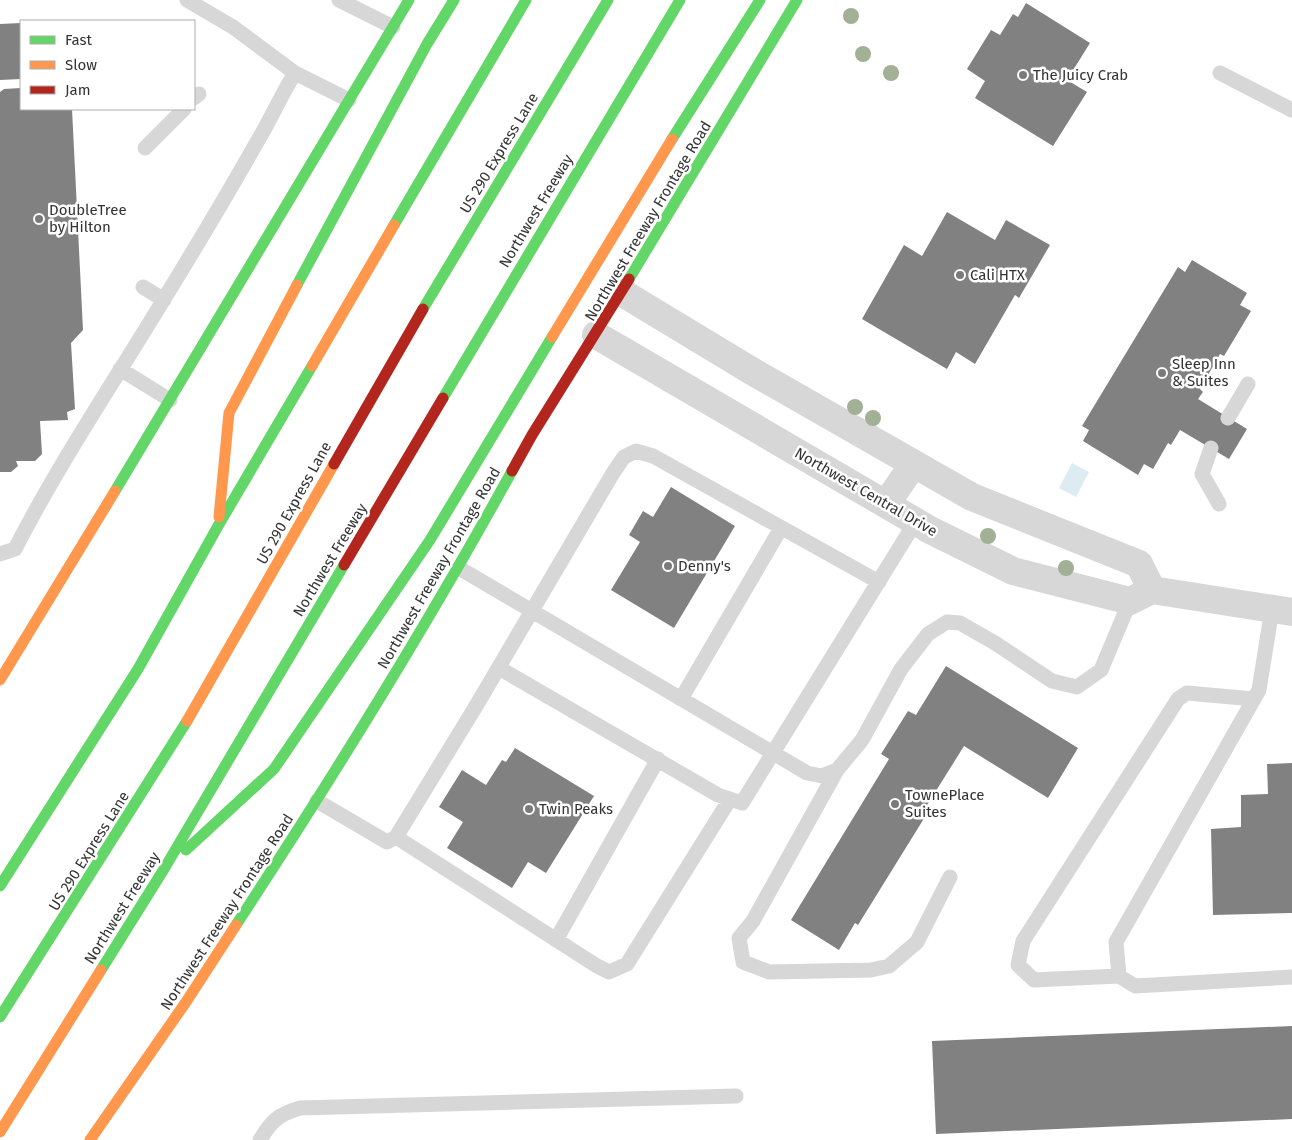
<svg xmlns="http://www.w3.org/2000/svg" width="1292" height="1140" viewBox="0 0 1292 1140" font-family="'Fira Sans',sans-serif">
<rect width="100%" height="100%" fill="#fff"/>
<!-- water -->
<path fill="#ddebf3" d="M1072,463L1089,472L1076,497L1059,488Z"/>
<!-- building -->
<path fill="#818181" d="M1026,3L1090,43L1067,80L1087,92L1053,146L975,98L985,81L967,69L991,30L1000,35L1013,14L1018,17Z
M21,23V79L0,80V24Z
M21,88V109H72L83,330L71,343L75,409L67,412L68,420L40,421L42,454L35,461H16L18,466L11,472H0V92L4,89Z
M947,212L995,240L1006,220L1050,245L1019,298L1015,295L975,364L956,352L947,369L862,319L904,245L922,256Z
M1192,260L1247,293L1240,305L1251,311L1224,356L1220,354L1200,389L1203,392L1198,399L1247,429L1229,459L1180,430L1171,445L1168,443L1153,469L1144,464L1138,475L1083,441L1089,430L1082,426L1178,267L1185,272Z
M671,487L735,526L674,628L611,590L640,542L629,535L643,511L653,517Z
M946,666L1078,748L1048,798L964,746L924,810L928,812L858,925L855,923L839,950L791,920L889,759L881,754L908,711L916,715Z
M515,748L594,796L546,873L528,862L512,888L447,848L463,822L439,807L462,770L486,785L502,760L506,762Z
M1292,763V913L1213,915L1211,829L1241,827V795L1268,794L1267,764Z
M1292,1026V1119L936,1134L932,1041Z"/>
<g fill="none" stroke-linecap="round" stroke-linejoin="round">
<!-- lane -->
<path stroke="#d7d7d7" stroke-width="15" d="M187,0L233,27L295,73L349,100
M339,0L393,27
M1220,73L1292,110
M194,98L199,94
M145,148L184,109
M143,287L164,300
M120,369L170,400
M1228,418L1248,384
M1211,448L1202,474L1219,504
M0,554L15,549C59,463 114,382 164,299C196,247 227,195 257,142C271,119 281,95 295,73
M459,568L807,773L822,776L837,770
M1272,609L1259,690L1116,942L1119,976L1135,986L1292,977
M499,668L718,795L730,799
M681,699L781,528
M317,801L387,842L396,837L476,706L613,473L624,457L636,451L653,456L879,582
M396,837L597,966L609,972L627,964L730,799L742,803L916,521
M950,877L917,942L889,966L871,970L769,972L743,962L739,938L753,921L837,770L862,740L901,669L928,634L947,622L960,623L995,643L1052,681L1077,687L1101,670L1130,601
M556,940L658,759
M1119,976L1034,980L1018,965L1023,941L1178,699L1187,693L1254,699
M260,1140C271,1121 279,1114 300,1108L736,1096"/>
<!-- street -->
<path stroke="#d7d7d7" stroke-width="28" d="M621,292L750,370L972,497L1139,564L1152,590
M596,335L930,530L1013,571L1130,601L1152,590L1292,612
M886,504L913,465"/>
<!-- fast -->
<path stroke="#63d668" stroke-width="11" d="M672,139L760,0
M394,225L526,0
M629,279L797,0
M297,285L427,44L454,0
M423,309L608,0
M443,398L680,0
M115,491L409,0
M186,850L274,769L430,540L552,337
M0,886L138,669L218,526L312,366
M236,925C333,777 427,626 512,471
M101,970L164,869L344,565
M0,1017L187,721"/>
<!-- slow -->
<path stroke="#ff974d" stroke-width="11" d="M552,337L672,139
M312,366L394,225
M219,517L229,413L297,285
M0,680L115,491
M187,721L334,464
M0,1132L101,970
M90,1140L186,1002L236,925"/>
<!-- jam -->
<path stroke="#b3261e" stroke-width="11" d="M334,464L423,309
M512,471L532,435L629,279
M344,565L443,398"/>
</g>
<!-- trees -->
<g fill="#a2b095">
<circle cx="851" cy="16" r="8"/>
<circle cx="863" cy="54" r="8"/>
<circle cx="891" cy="73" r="8"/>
<circle cx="855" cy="407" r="8"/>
<circle cx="873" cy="418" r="8"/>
<circle cx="988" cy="536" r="8"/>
<circle cx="1066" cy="568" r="8"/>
</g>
<!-- markers -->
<g fill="#7a7a7a" stroke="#fff" stroke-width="2">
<circle cx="1023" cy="75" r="5"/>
<circle cx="39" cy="219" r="5"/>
<circle cx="960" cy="275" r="5"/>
<circle cx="1162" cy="373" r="5"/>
<circle cx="668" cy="566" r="5"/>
<circle cx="895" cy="804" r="5"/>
<circle cx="529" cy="809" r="5"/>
</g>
<g text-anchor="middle" stroke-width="5" stroke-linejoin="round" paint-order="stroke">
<!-- poi labels -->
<g font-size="15" fill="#333" stroke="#fff" text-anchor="start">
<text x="1033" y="80">The Juicy Crab</text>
<text x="49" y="215">DoubleTree<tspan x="49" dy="17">by Hilton</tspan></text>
<text x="970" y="280">Cali HTX</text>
<text x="1172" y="369">Sleep Inn<tspan x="1172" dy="17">&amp; Suites</tspan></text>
<text x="678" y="571">Denny's</text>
<text x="905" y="800">TownePlace<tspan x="905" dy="17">Suites</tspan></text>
<text x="539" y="814">Twin Peaks</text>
</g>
<!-- street labels -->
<g font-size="15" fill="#333" stroke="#fff">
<text transform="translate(499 153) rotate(-59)" y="5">US 290 Express Lane</text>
<text transform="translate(536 211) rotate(-59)" y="5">Northwest Freeway</text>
<text transform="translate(648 221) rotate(-59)" y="5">Northwest Freeway Frontage Road</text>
<text transform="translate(866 492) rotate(30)" y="5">Northwest Central Drive</text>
<text transform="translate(294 503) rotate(-61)" y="5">US 290 Express Lane</text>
<text transform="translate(330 560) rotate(-59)" y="5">Northwest Freeway</text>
<text transform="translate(439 568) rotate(-60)" y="5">Northwest Freeway Frontage Road</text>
<text transform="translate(89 851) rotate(-58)" y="5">US 290 Express Lane</text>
<text transform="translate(122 908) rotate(-58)" y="5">Northwest Freeway</text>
<text transform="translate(227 912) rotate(-57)" y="5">Northwest Freeway Frontage Road</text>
</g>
</g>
<!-- legend -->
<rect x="20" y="20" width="175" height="90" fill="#ffffff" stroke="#adadad"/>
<rect x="30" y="36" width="25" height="8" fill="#63d668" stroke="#adadad"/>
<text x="65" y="45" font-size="15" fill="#333333">Fast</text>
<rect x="30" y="61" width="25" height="8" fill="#ff974d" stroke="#adadad"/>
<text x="65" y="70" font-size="15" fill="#333333">Slow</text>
<rect x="30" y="86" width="25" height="8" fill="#b3261e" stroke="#adadad"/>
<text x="65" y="95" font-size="15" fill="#333333">Jam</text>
</svg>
